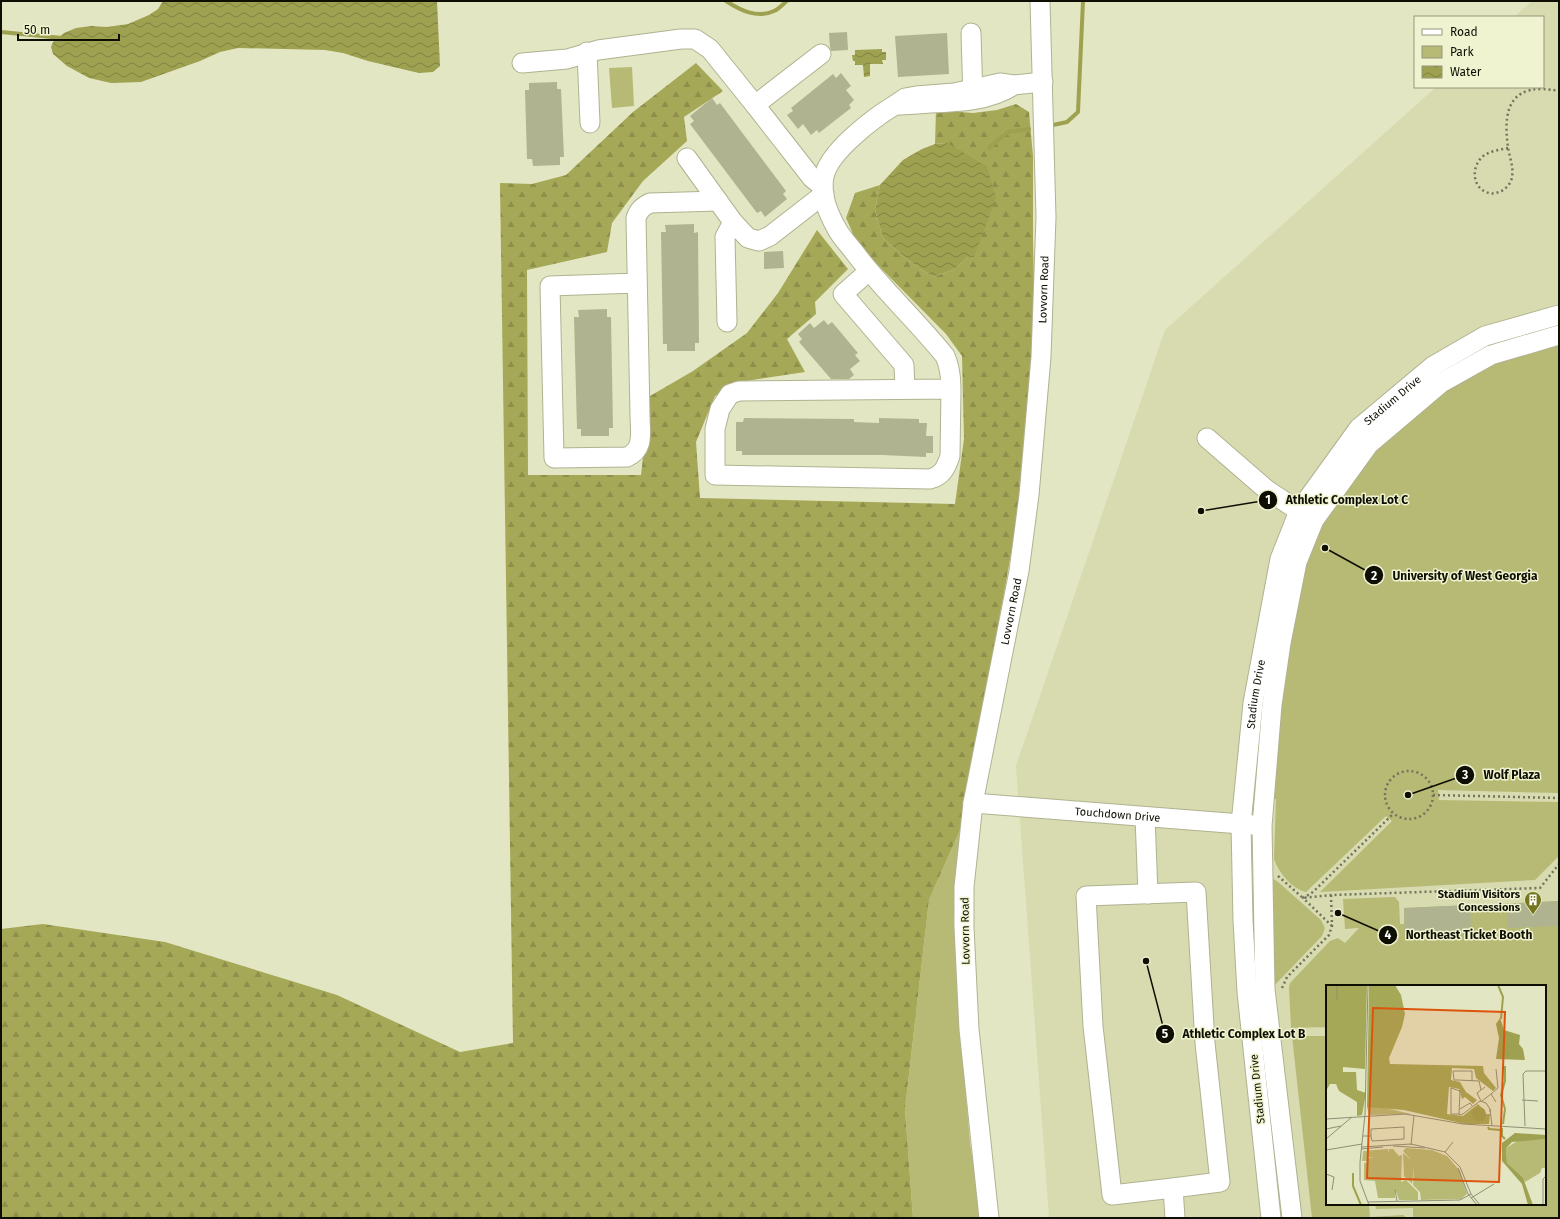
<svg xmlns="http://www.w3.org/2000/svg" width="1560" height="1219" viewBox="0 0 1560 1219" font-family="'Fira Sans',sans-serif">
<defs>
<pattern id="forest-firs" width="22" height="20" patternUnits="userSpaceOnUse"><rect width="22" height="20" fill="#a5a857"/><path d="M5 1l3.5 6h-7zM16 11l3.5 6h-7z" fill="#8d8f4a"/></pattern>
<pattern id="water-waves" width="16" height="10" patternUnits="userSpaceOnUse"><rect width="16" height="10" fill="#9ea150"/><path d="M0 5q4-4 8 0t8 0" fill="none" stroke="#7f8240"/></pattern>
</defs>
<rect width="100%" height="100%" fill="#e3e6c2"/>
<!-- built -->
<path fill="#d8dbb0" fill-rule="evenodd" d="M1532,1H1559V1218H1049L1016,766L1165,330L1436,87H1543V17H1514ZM1327,986H1545V1204H1327Z"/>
<!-- green -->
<path fill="#b7ba75" d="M632,67L634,106L612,108L609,68Z
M1559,336V793L1438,790L1439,800L1559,802V856L1535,880L1320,892L1392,821L1386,816L1306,892C1292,889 1279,873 1274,859L1276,799H1267L1271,748L1305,554L1355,466L1446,384Z
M960,830L955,888L959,1009L970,1143L982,1218H913L905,1109L929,900Z
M1265,879H1273L1277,881L1321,920L1325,928L1322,936L1271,989Z
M1392,897H1395L1399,902L1400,924H1404V908L1559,901V1218H1413V1208L1376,1209L1375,1204H1545V986H1327V1204H1369L1370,1217L1403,1215L1407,1218H1312L1292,1036H1327V1027L1291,1028L1289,987L1290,983L1330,941L1338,938L1345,943L1359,928L1345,929L1343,899Z"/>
<!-- forest -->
<path fill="url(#forest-firs)" d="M696,63L723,91L684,117L687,141L643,181L612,223L607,252L527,270L528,475H641L650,396L693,371L747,333L778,293L817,230L848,269L815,302L816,314L787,339L805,372L739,382L715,396L696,442L700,498L955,504L964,439L962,356L946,334L858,245L846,218L855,193L880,185L875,210L883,238L908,260L933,277L953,270L968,257L947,143L935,144L936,110L973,113L997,110L1016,104L1029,112L1033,156V241L1035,330L1029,450L1006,582L960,830L929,900L905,1109L913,1218H1V929L43,924L165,942L337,995L460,1052L513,1043L500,183L532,184L566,175L633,112Z"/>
<!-- water -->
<path fill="url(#water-waves)" d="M163,1H437L440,66L433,72L419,73L368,61L343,53L325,50L238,48L220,52L200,61L141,82L111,83L89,78L67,66L53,54L51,47L53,42L64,33L76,28L91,26L107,27L128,24L149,15L158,9Z
M882,49V52H886V60H882L883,64H870V76L864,77L863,65H855V61H853L852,55H855V50Z
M947,143L987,167L996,198L974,257H968L953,270L933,277L908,260L883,238L875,210L880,185L903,160L922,149L935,144Z"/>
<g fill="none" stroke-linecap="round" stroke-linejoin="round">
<!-- stream -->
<path stroke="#9ea150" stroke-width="4" d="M726,1C740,10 757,19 774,11C779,9 783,4 787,1
M1,32L62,38
M1053,125L1067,122L1078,112L1083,1
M989,148L1008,132L1029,129"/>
</g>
<!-- building -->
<path fill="#b0b390" d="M847,32L848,50L831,51L830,47L829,33Z
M947,33L949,74L898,77L895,36Z
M841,73L851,86L846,90L854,100L849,105L851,108L819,133L817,130L811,135L803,124L798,129L787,115L793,111L791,108L833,74L836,78Z
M557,82V89H561L564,157H560V165L533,166L532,159H527L525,90H529V83Z
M712,98L717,105L720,103L786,191L783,194L787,199L765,217L761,211L757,213L690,124L694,121L690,116Z
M694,224V233L698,232L699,343H695V351H667V344H663L661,232H666L665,225Z
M783,251L784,268L764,269V252Z
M607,309V317H611L613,428H609V436H581V429H577L574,317H579L578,310Z
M824,320L828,325L832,322L858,353L855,355L860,361L850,369L854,375L849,379H831L799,342L802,339L798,334L810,323L814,328Z
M744,418L854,419V422L879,423V418L919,419V423H927L926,436H933V453H926V457L882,455H742V451H736V422H743Z
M1559,901V926L1508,928L1507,904Z
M1470,905L1471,927L1463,928L1464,934L1405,937L1404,908Z"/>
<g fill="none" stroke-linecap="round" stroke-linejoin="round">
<defs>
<g id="minor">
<path d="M971,33L973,99"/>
<path d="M587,52L590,123"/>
<path d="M821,54L755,105L812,178L823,187"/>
<path d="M522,63L567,59L598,50L681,39H695L710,49L755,105"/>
<path d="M1014,85C989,101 959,102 930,103C918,104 907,105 895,105L905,98L916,96L954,93L1000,83L1014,85L1043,82"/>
<path d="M895,105C875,117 828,152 824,177C820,195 828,213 837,229C841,237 849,245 855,253C882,289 916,320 945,356C950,367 951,377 951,389L950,456C946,468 942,476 930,479L715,475V429L720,409L730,394L739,391L951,389"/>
<path d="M687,158L733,222L748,238L759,241L770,236L824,194"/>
<path d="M869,271L843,294L904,365L905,389"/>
<path d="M637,283L550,286L554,458L627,457C645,449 640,432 640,415L636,218C639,210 642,207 650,203L718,201"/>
<path d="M727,322L725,237L733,222"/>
<path d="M1207,438L1267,490L1299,511"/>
<path id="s1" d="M973,803L1254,825"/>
<path d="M1145,817L1148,894"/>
<path d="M1196,892L1205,1043L1220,1182L1173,1188L1112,1195L1093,1026L1086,896Z"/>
<path d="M1173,1188L1175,1218"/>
<path id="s2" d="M989,1218L969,1029L964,927V887L973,803L1019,571L1029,495L1041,357L1046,217L1040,1"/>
<path id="s3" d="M1271,1218L1247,992L1243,920L1241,824L1253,703L1280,559L1299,511L1359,428L1433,366L1485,336L1559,315"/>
<path d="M1292,1218L1265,989L1262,826L1272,705L1281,643L1297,562L1314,520L1369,444L1441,383L1491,355L1559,335"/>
</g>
</defs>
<!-- minor casing -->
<use href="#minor" stroke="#b0b290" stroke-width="21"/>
<!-- path -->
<path stroke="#72735c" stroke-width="2.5" stroke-dasharray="2 3" stroke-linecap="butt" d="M1508,148C1499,150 1489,151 1482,157C1472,167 1472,184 1484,191C1489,194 1494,194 1499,192C1505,190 1511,184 1512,177C1514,167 1509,156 1508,147C1502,105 1513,82 1559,91
M1385 795a24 24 0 1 1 48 0a24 24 0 1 1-48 0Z
M1433,795L1559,798
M1278,876L1303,898L1331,895L1540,888L1559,864
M1332,926L1303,898L1313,892L1393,814
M1282,988L1287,977L1329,935L1332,926L1331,895"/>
<!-- minor -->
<use href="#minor" stroke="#fff" stroke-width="19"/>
</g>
<!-- icons -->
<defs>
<symbol id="building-pin" viewBox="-11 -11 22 30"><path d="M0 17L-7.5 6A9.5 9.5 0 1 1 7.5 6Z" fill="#75771e" stroke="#f0f3cf"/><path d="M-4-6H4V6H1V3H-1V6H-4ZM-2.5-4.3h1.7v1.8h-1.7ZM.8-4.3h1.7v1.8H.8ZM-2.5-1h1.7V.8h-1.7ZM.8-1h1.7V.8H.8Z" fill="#fff"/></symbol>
</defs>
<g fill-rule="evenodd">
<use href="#building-pin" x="1523" y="890" width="20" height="27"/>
</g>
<g text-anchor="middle" stroke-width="3" stroke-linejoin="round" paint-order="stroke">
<!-- street labels -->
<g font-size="11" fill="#0e0e03" stroke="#f0f3cf">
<text dy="4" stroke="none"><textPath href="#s2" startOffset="936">Lovvorn Road</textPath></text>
<text dy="4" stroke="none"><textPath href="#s3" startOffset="861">Stadium Drive</textPath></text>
<text dy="4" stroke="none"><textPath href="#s2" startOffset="612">Lovvorn Road</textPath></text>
<text dy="4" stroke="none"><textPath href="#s3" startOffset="526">Stadium Drive</textPath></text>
<text dy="4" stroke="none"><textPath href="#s1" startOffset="145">Touchdown Drive</textPath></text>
<text transform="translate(965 931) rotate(-91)" y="4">Lovvorn Road</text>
<text transform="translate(1257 1089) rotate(-96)" y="4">Stadium Drive</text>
</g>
<!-- poi labels -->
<g font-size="11" font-weight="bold" fill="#0e0e03" stroke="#f0f3cf" text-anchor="end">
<text x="1520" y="898">Stadium Visitors<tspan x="1520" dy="13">Concessions</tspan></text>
</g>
</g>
<!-- overview -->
<g transform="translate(1326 985)">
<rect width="220" height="220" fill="#e3e6c2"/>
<path d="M41,122H55L85,129L43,130ZM80,163L106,165L121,171L134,186L141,209L135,214L95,215L94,207L87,200L88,181L86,199L78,191L77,168L85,175L77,166ZM62,164V168L63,164H67L73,171L76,170L75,197L80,195L92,207V215H73L69,203V213H52L49,196L38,195V178L42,177V173L48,172H42L41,176H36L37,166Z" fill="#b7ba75"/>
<path d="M0,0H41L39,84L17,82V87H30L31,105L40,108L36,130L31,131V117L13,106L10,99H4L0,106ZM43,0H69L75,10L79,29L76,42L63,73L64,79L157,81L158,88L170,103L167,106L150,93L148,84L126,83L125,95L134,97L140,107L151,115L147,119L139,112L136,114L133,104L123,102L121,129L137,131L152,119L156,123L153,122L146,130L164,129L163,139H139L78,125L41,122Z" fill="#a5a857"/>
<path d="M220,154V183H216L214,188L199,197L181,178L180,163L193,155Z" fill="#b7ba75"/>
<path d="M174,33L178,45L194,50L193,59L197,64L199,75L170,74L173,53L170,39ZM146 129a7 7 0 1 1 14 0a7 7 0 1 1-14 0ZM189,148L220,150V154L186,157L180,163L181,178L197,193L207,220H202L196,199L176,176V158Z" fill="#9ea150"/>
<path fill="none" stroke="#9ea150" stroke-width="2" d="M172,0L177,12L175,34M177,139L179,124L175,110L179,96V81M162,142L163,144L175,145M176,143V151L179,154M27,188V201L35,220"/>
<path fill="none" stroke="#8e9076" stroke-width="1" d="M42,0L39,129L34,177V196L43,220M11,15V0M146,96V86H127L128,95H132L153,96L155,105M165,109L172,103L170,84M196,115L212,116M155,116L151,108L159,102M156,116L165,109L170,117M134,124L144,118L146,121M164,127V124L166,141M133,129L134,106L125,103V129H133L134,130L137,129L154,116L160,118L164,124M0,134L79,129L137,139L220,144M199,141L197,89L200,86H220M0,144L15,141M37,151H45V144L78,142V154L46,156L45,151M0,154L26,132M85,160L88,130M67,161L99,163M36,162L85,159L119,167L134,182L145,209L154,220M35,164L57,162M0,165L36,159M119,167L127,157M132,183L142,209L151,220M0,189L8,192L6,205M69,204L71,216M145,213L168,199M42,217L134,215L145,209M217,220V194L220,191"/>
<path fill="#dd550c" fill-opacity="0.15" stroke="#dd550c" stroke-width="2" d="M47,23L179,27L173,197L41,193Z"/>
<rect width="220" height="220" fill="none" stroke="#0e0e03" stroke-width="2"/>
</g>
<!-- callouts -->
<path fill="none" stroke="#0e0e03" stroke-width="1.5" d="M1201 511L1268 500M1325 548L1374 575M1408 795L1465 775M1338 913L1388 935M1146 961L1165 1034"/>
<g fill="#0e0e03" stroke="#f0f3cf" stroke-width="1.5">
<circle cx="1201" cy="511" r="4"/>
<circle cx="1325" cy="548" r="4"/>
<circle cx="1408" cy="795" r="4"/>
<circle cx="1338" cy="913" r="4"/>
<circle cx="1146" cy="961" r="4"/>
<circle cx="1268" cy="500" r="10"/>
<circle cx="1374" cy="575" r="10"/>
<circle cx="1465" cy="775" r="10"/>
<circle cx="1388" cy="935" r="10"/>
<circle cx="1165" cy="1034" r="10"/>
</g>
<g font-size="12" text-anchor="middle" font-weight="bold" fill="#fff">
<text x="1268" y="504">1</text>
<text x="1374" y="580">2</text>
<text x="1465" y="779">3</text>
<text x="1388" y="939">4</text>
<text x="1165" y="1038">5</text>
</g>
<g font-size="12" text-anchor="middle" font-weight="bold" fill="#0e0e03" stroke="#f0f3cf" stroke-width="3" stroke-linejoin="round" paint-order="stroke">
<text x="1347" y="504">Athletic Complex Lot C</text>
<text x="1465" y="580">University of West Georgia</text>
<text x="1512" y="779">Wolf Plaza</text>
<text x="1469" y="939">Northeast Ticket Booth</text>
<text x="1244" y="1038">Athletic Complex Lot B</text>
</g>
<!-- border -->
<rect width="1560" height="1219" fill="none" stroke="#0e0e03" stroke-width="4"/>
<!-- legend -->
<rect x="1414" y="16" width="130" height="72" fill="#f0f3cf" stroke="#96977d"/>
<rect x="1422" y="29" width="20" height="6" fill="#ffffff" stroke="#96977d"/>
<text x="1450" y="36" font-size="12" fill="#0e0e03">Road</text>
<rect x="1422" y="46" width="20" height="12" fill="#b7ba75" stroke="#96977d"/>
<text x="1450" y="56" font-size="12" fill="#0e0e03">Park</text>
<rect x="1422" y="66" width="20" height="12" fill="url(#water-waves)" stroke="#96977d"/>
<text x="1450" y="76" font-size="12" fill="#0e0e03">Water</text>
<!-- scale -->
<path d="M18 34v6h101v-6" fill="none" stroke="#0e0e03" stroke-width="2"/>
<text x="24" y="34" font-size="12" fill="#0e0e03" stroke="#f0f3cf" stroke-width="3" paint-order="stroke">50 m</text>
</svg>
